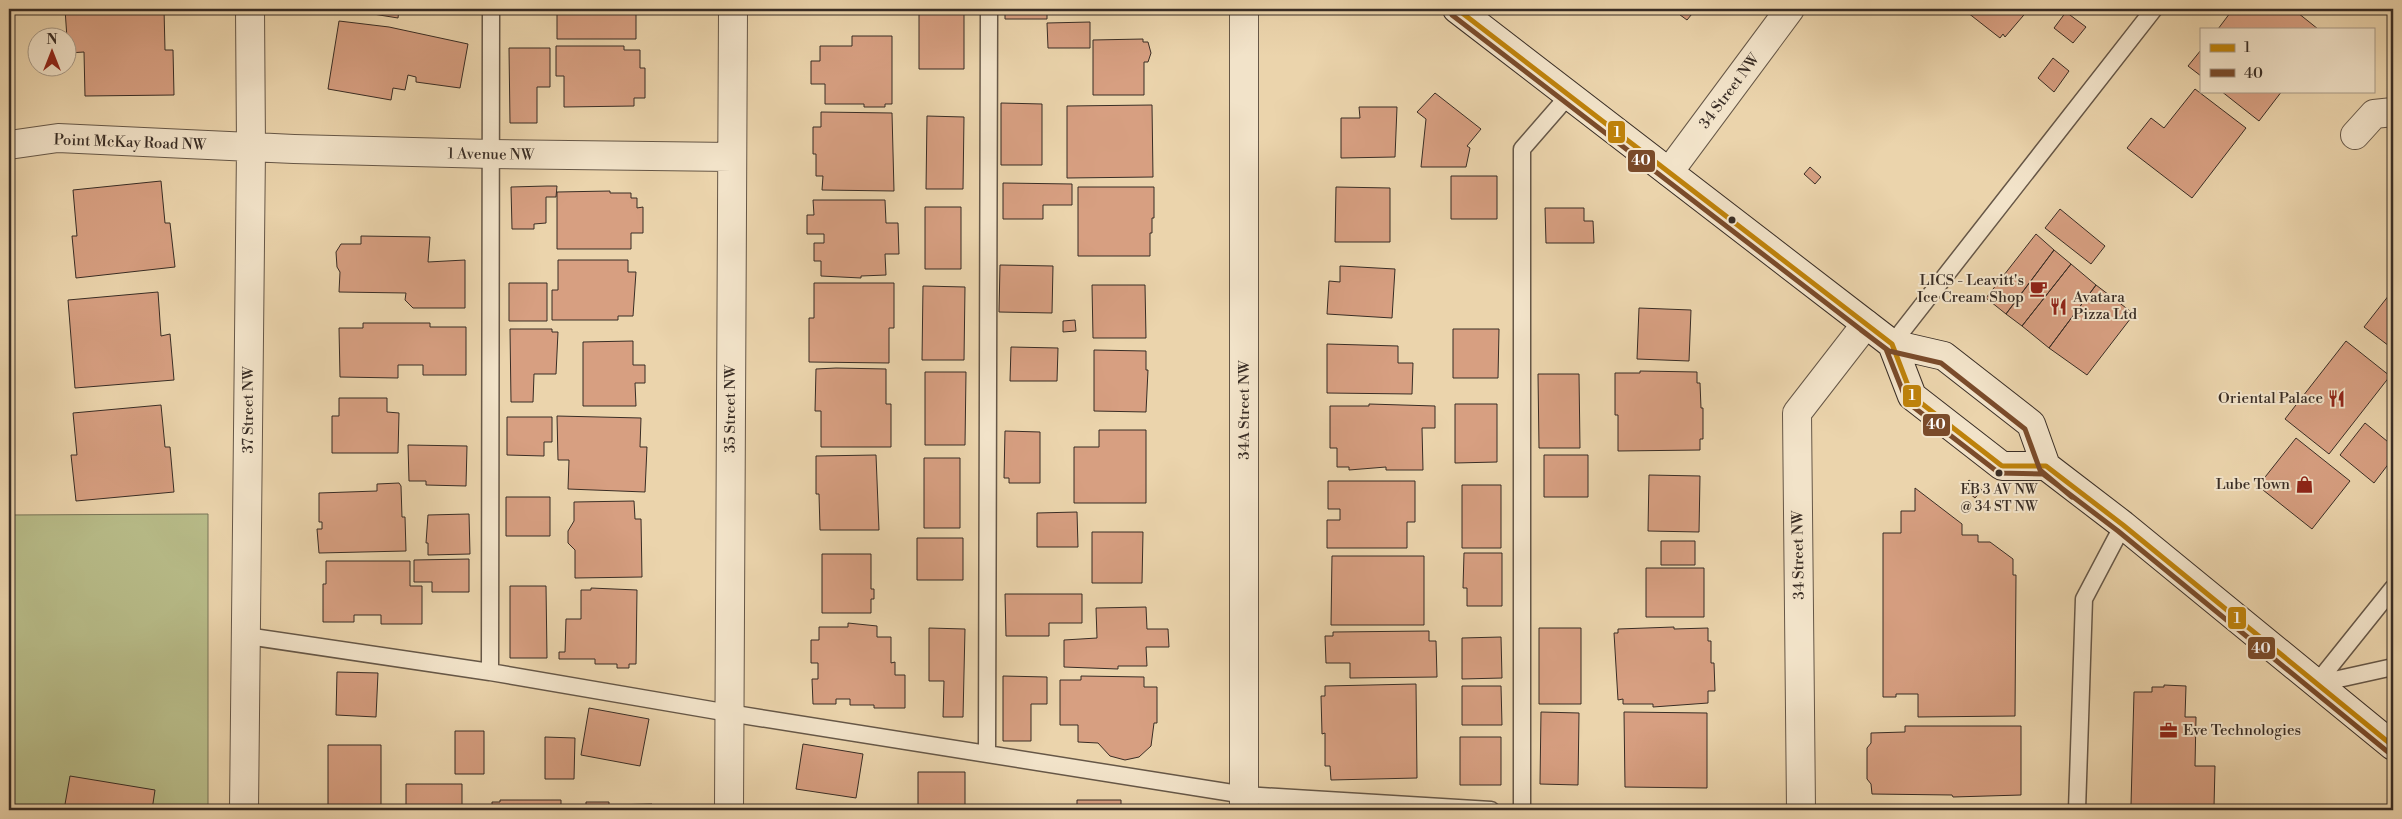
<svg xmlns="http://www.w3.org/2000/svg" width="2402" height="819" viewBox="0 0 2402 819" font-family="'Libre Bodoni',serif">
<rect width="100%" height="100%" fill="#ebd4ac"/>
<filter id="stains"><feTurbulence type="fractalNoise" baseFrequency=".004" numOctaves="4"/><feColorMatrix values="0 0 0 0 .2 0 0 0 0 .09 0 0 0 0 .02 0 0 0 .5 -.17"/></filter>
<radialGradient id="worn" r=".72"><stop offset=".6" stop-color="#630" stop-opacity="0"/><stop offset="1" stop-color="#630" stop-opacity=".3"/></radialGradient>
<!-- green -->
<path fill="#b8bc89" stroke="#787457" d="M208,514V810H9V515Z"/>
<!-- building -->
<path fill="#d79f81" stroke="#392d25" d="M65,9H164L165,50H173L174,95L85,96L84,52L68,53Z
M342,9H399L398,18Z
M557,9H636V39H557Z
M854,9H868V12H854Z
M919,9H964V69H919Z
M1005,9H1047V19H1005Z
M1082,9H1145V14H1082Z
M1672,9H1696L1687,20Z
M1963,9H2029L2005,37L2003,34L2000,38Z
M2233,9H2293L2318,29H2218Z
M2066,12L2086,27L2073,43L2054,28Z
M339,21L389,27L468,44L460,88L416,82V77L408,75L405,90L393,88L391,100L328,89Z
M1090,22V48H1048L1047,23Z
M852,36H892V104H885V107H864V104H825V84H811V61H820V46H852Z
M1143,39V42H1148L1151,53L1148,62H1144V95H1093V40Z
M556,46H624V50H640V68H645V98H634V106L564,107V76H556Z
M509,48H550V87H537V123H510Z
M2201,50V76L2188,66Z
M2053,58L2069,71L2054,92L2038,78Z
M2195,89L2246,128L2192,198L2127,148L2151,118L2164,128Z
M2221,91H2282L2259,121Z
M1435,93L1481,129L1467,146L1470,148L1466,167H1421L1426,119L1417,112Z
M1001,103L1042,104V165H1001Z
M1152,105L1153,177L1067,178V106Z
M1359,107H1397L1395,157L1341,158V118H1360Z
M821,112L892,113L894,191L822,190L823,176H816V154H813V127H821Z
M927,116L964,117L963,189H926Z
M1810,167L1821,177L1815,184L1804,174Z
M1451,176H1497V219H1451Z
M161,181L165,223H170L175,267L76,278L72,236H77L73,190Z
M1003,183L1072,184V205H1043V219H1003Z
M547,186H557L556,197H546V223L534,224V229H512L511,187Z
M1078,187H1154V218H1152V233H1150V256H1078Z
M1336,187L1390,188V242H1335Z
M610,191V193H631V198H637V208L643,207V233H631V249H557V192Z
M813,200H885L886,223H898L899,254H885L886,275L861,276V278L821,276V261H814V243H824V234H807V215H814Z
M925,207H961V269H925Z
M1545,208H1584V221H1593L1594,243H1546Z
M2060,209L2105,246L2091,264L2045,228Z
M2036,234L2054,250L2006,314L1986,298Z
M361,236L430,237L428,262L465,260V308H413L405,300L406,293L339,292L340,272L337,267L336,252L341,244H361Z
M2054,250L2071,264L2022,326L2006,314Z
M558,260H628V272H636L633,316H618V320H552V290H558Z
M2071,264L2096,285L2049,348L2022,326Z
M1000,265L1053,266L1052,313L999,312Z
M1340,266L1395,269L1392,318L1327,314L1329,281L1340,282Z
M509,283H547V321H509Z
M814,283H894V328H889V363L809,362V318H814Z
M1092,285H1145L1146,338H1093Z
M2096,285L2134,314L2087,375L2049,348Z
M923,286L965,287L964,360H922Z
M2393,290V349L2364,327Z
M158,292L161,336L170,334L174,380L75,388L68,300Z
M1639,308L1691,310L1689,361L1637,359Z
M1075,320L1076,331L1063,332V321Z
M363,323H430V327H466V375H423V365H398V378L340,377L339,328H363Z
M510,329H552V332H558L556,374H534L533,402H511Z
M1453,329H1499L1498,378H1453Z
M633,341V365H645V383H635L636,406H583V342Z
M2346,341L2390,376L2329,454L2285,419Z
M1327,344L1398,346V363H1413L1412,394L1327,393Z
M1011,347L1058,348L1057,381H1010Z
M1094,350L1146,351V370H1148L1146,412L1094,411Z
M836,368L886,369V404H891V447H821V411H815L816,369Z
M1640,371L1697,372V383H1700L1701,408H1703V439H1700V450L1618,451V415H1615V373H1640Z
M925,372H966L965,445H925Z
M1538,374H1579L1580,448H1539Z
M339,398H387V412L399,413L398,453H332V416H339Z
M1369,404L1435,406V428H1422L1423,470H1386V467L1349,470V467H1337V448H1330V406H1369Z
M1455,404H1497V462L1455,463Z
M161,405L165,447H170L174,492L76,501L71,455H77L73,413Z
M557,416L641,418L640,447H647L645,492L568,489L569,460H558Z
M507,417H552V442H544V456L507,455Z
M2365,423L2393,446V458L2374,483L2340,455Z
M1099,430H1146V503H1074V447H1099Z
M1005,431L1040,432V483H1009V478H1004Z
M2296,438L2350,481L2312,529L2258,486Z
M408,445L467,446L466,486L426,485V481H409Z
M876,455L879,530H820L819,494H816V456Z
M1544,455H1588V497H1544Z
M924,458H960V528H924Z
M1649,475L1700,476L1699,532L1648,531Z
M1969,480L1982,490L1975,498L1963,488Z
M1328,481H1415V522H1407V548H1327V520H1340V509H1328Z
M399,483L401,486L402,517H405L406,551L319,553L317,529H322V522H319V493L377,491V484Z
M1462,485H1501V548H1462Z
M1915,488L1962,524V535H1978V542H1990L2013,559V575H2016L2015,716L1918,717V694H1896V697H1883V533H1901V511H1915Z
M506,497H550V536H506Z
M634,501L635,519H641L642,577L575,578V550L568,543V531L574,521V502Z
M1077,512L1078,547H1037V513Z
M469,514L470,554L428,555V543H426L428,515Z
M1092,532H1143L1142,583H1092Z
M917,538H963V580H917Z
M1661,541H1695V565H1661Z
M1464,553H1502V606H1467V588H1463Z
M822,554H871V589H874V599H871V613H822Z
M1332,556H1424V625H1331Z
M469,559V592H432V582H414V560Z
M326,561H410V586H422V624H381V615H354V622H323V584H326Z
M1646,568H1704V617H1646Z
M510,586H546L547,658H510Z
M591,588L637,590L636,664H629V668H617V664H595V659H559V652H565L566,619H581V590H591Z
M1005,594H1082V623H1049V636H1006Z
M1146,607L1147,629H1168L1169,647H1146L1147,666H1118V669L1064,667V640L1097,638L1096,608Z
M848,623L877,626V637H891V663L895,662V675H905V708H874V705H850V699H836V704H813L812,679H818V663H811V640H819V627H848Z
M1674,627V629L1708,628V641H1711V663H1714L1715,691H1708V703L1653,707V704H1623V699L1618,700L1614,633H1618V629Z
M929,628L965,629L963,717H943L944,681H929Z
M1539,628H1581V704H1539Z
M1429,631V641H1436L1437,677L1350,678V663H1326L1325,636H1333V632Z
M1501,637L1502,678L1462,679V638Z
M337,672L378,673L376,717L336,715Z
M1003,676L1047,677V704H1031V741H1003Z
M1081,676L1144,677V687H1157V723H1154L1151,746L1139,757L1125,760L1110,756L1098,743L1078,742V725H1060V680H1081Z
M1416,684L1417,778L1331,780L1330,766H1325V733L1322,734L1321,696H1325V686Z
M2164,685L2186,686L2185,717H2196L2195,766H2215L2214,807L2131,805L2134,692H2152V687H2164Z
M1462,686H1501L1502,725H1462Z
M589,708L649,719L640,766L581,755Z
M1541,712L1579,713L1578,785L1540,784Z
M1624,712L1707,713V788L1625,787Z
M1905,726H2021V795L1953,797L1952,795L1872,794L1871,784L1867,779V748L1871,743V733L1905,732Z
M455,731H484V774H455Z
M545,737L575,738L574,779H545Z
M1460,737H1501V785H1460Z
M803,744L863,754L856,798L796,789Z
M328,745H381V810H328Z
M918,772H965V810H918Z
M70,776L155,790L152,810H64Z
M406,784H462V810H406Z
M500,800H561V810H492V802H500Z
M1077,800H1121V807H1158V810H1077Z
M586,802H609V805L652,804V810H655H581V805H586Z"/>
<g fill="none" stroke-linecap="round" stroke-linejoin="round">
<defs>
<path id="service" d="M1892,344L2154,9
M247,636L490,672L729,713L1245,795L1491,810
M490,672L491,9
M2316,684L2393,588
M2316,684L2393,667
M987,754L989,9
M1522,810V149L1569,95
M2077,810L2084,599L2123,525"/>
<path id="minor" d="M1244,9V810
M2355,135L2374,114L2393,112
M9,145L58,138L294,149L492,154L732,157
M1669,172L1790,9
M244,810L251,148L250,9
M729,810L733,9
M1801,810L1797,413L1866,324"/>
<path id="secondary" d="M1457,9L1892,344L1944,356L2031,424L2046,466L2123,525L2393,746
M1892,344L1912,396L2002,466H2046"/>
</defs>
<!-- service casing -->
<use href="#service" stroke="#665747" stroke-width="19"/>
<!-- minor casing -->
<use href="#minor" stroke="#665747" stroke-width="30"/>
<!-- secondary casing -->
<use href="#secondary" stroke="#392d25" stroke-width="30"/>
<!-- service -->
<use href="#service" stroke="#f2e3c9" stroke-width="16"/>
<!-- minor -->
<use href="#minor" stroke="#f2e3c9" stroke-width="28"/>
<!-- secondary -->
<use href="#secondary" stroke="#f2e3c9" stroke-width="28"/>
<defs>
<path id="bus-1" d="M1457,9L1892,344L1912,396L2002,466H2046L2123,525L2393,746"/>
<path id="bus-2" d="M1452,15L1886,349L1907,402L1999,473L2043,474L2118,531L2388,752
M1861,330L1889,351L1941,363L2025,429L2040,470L2072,497"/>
</defs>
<!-- bus-1 casing -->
<use href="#bus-1" stroke="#f2e3c9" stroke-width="9"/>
<!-- bus-2 casing -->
<use href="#bus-2" stroke="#f2e3c9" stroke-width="9"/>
<!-- bus-1 -->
<use href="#bus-1" stroke="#be820b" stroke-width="5"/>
<!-- bus-2 -->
<use href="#bus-2" stroke="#7a4b2a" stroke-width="5"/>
</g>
<!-- icons -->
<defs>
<symbol id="cafe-bare" viewBox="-9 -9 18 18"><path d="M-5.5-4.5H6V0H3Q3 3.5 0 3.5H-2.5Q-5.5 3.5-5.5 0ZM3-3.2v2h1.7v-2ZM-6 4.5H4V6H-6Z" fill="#8f2418" stroke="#f2e3c9" stroke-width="2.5" paint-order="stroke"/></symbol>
<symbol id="restaurant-bare" viewBox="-9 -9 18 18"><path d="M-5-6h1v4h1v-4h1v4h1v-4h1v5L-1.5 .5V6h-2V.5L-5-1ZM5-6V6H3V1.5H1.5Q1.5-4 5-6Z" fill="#8f2418" stroke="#f2e3c9" stroke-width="2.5" paint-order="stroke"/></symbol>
<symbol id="shop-bare" viewBox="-9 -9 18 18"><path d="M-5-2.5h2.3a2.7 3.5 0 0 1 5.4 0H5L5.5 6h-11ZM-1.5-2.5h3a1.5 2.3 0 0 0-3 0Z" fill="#8f2418" stroke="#f2e3c9" stroke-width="2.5" paint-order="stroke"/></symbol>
<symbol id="office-bare" viewBox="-9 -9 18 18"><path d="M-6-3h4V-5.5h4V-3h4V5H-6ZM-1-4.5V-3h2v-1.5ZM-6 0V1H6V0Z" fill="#8f2418" stroke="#f2e3c9" stroke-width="2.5" paint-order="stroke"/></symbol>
</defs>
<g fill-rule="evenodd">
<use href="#cafe-bare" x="2026" y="276" width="25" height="25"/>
<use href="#restaurant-bare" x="2046" y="294" width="25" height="25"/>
<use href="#restaurant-bare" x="2324" y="386" width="25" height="25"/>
<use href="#shop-bare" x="2292" y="472" width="25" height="25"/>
<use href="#office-bare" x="2156" y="718" width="25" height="25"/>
</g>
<!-- markers -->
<g fill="#392d25" stroke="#f2e3c9" stroke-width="2">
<circle cx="1732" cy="220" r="4.5"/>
<circle cx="1999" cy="473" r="4.5"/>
</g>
<g text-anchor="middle" stroke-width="4" stroke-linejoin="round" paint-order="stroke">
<!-- bus labels -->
<g font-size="14" fill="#392d25" stroke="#f2e3c9">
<text x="1999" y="494">EB 3 AV NW<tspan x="1999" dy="17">@ 34 ST NW</tspan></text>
</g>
<!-- street labels -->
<g font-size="15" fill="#392d25" stroke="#f2e3c9">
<text transform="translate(1729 91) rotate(-53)" y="5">34 Street NW</text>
<text transform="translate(130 142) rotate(2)" y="5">Point McKay Road NW</text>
<text transform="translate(491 154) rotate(1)" y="5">1 Avenue NW</text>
<text transform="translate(730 409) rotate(-90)" y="5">35 Street NW</text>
<text transform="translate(248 410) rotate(-90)" y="5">37 Street NW</text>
<text transform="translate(1244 410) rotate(-90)" y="5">34A Street NW</text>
<text transform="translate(1798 555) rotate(-91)" y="5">34 Street NW</text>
</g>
<!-- poi labels -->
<g font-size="15" fill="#392d25" stroke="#f2e3c9" text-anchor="end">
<text x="2024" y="285">LICS - Leavitt's<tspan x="2024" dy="17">Ice Cream Shop</tspan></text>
<text x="2073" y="302" text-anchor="start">Avatara<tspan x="2073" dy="17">Pizza Ltd</tspan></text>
<text x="2323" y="403">Oriental Palace</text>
<text x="2290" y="489">Lube Town</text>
<text x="2183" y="735" text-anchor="start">Eve Technologies</text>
</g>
</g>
<g stroke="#f2e3c9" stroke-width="2">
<rect x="1607" y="120" width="19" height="24" rx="5" fill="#be820b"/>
<rect x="1627" y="149" width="29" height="24" rx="5" fill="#7a4b2a"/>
<rect x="1902" y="384" width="20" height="24" rx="5" fill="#be820b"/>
<rect x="1922" y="413" width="29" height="24" rx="5" fill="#7a4b2a"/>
<rect x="2227" y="606" width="20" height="24" rx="5" fill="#be820b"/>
<rect x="2247" y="636" width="29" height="24" rx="5" fill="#7a4b2a"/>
</g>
<g font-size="14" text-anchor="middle" font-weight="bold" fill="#fff">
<text x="1617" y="137">1</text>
<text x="1641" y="165">40</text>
<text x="1912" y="400">1</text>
<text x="1936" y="429">40</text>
<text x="2237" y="623">1</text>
<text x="2261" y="653">40</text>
</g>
<!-- margin -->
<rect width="2402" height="819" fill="none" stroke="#ebd4ac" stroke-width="30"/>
<rect x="10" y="10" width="2382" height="799" fill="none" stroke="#392d25" stroke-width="2.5"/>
<rect x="15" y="15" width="2372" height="789" fill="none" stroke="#392d25"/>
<!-- legend -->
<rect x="2200" y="28" width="175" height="65" fill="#f2e3c9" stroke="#a89a87"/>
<rect x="2210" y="44" width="25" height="8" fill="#be820b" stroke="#a89a87"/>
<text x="2244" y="52" font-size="15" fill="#392d25">1</text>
<rect x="2210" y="69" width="25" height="8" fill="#7a4b2a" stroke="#a89a87"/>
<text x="2244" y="78" font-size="15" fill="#392d25">40</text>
<!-- north arrow -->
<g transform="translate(52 52)"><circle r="24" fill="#f2e3c9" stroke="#a89a87"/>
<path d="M0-4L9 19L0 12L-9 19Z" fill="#8f2418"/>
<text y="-8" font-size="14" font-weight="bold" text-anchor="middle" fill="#392d25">N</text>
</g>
<rect width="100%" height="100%" filter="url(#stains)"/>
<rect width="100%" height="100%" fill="url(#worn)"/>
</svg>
